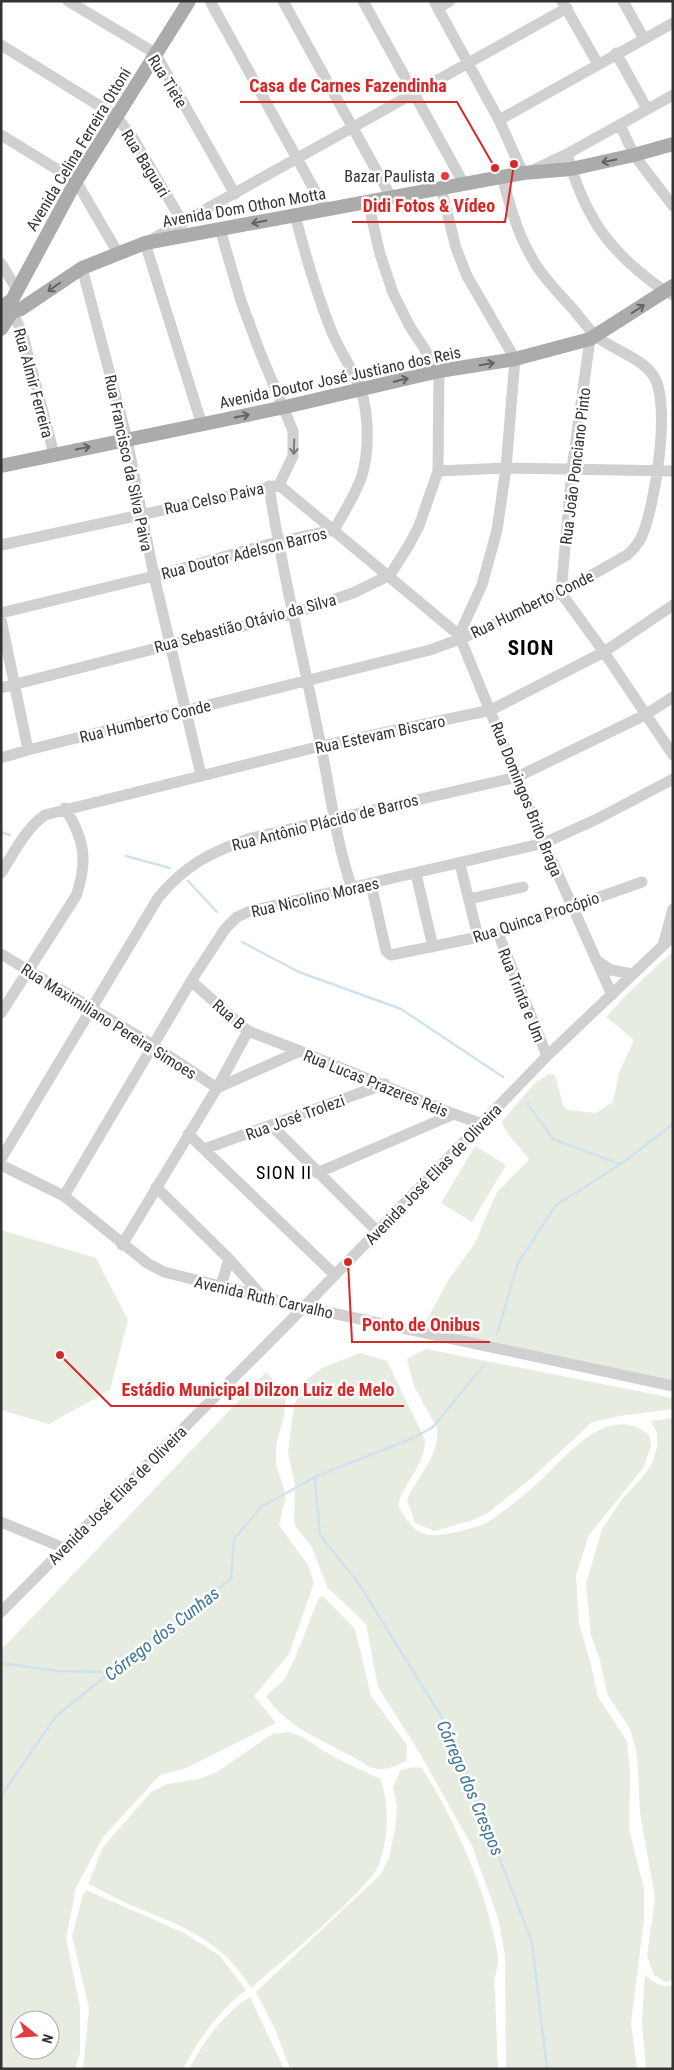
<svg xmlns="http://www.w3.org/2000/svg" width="674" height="2070" viewBox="0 0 674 2070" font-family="'Roboto Condensed',sans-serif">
<rect width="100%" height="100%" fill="#fff"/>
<!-- green -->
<path fill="#e6ecdf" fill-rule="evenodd" d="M673,951V1381L423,1327L449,1279L474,1245L497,1192L529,1160C521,1146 505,1136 502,1121L536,1082L549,1074L555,1075L563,1105L568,1110L596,1113L613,1102L619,1073L634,1040L606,1017L630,991Z
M475,1146L506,1165L472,1222L441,1203Z
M1,1230L96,1258L128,1320L110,1390L49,1424L1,1410Z
M426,1349L673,1398V1409L619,1416L592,1422L534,1476L488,1513L473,1520L434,1531L415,1523L407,1500C417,1475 440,1457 437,1428L414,1386L407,1359Z
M360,1353L387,1361L425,1440C425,1466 405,1480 398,1505C413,1532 420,1539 452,1533C465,1530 480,1527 491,1520C509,1508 527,1493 542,1479C569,1453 611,1401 650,1436L651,1447L643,1468L589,1535L576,1575L579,1623L590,1661L598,1697L627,1741L630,1771L629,1829L644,1888V1920L631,2023L637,2069H506L505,1955L498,1918L472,1846L419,1752L378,1687L366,1624L327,1587L312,1547L296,1527L294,1520L295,1486L288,1452L294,1405L306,1380L322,1368Z
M266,1372L286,1393L284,1416L276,1445V1464L286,1496L279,1525L308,1565L314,1583L289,1654L254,1696L276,1723L186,1768L160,1775L103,1837L76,1888L66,1939L80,2007V2053L75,2069H1V1650ZM20,2020H50V2050H20Z
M673,1418V1980L665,1982L654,1975L647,1956L655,1898L640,1813L637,1754L630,1729L607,1694L600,1660L591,1635L586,1584L602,1529L623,1498L642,1478L652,1464L657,1447V1433L651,1421Z
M323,1596L355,1629L371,1696L407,1745L406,1761C393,1767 384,1772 370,1767C336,1745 289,1732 266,1696L284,1680L296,1656L319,1597Z
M289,1732C307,1738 315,1746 331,1755C347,1764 364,1771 381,1779C389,1806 389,1834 380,1862C371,1889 277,1965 251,1988C220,1937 178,1925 126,1903C113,1897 101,1890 88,1884L103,1847L151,1792L167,1784L199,1779L217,1772L272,1734Z
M412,1767L422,1768C452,1815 482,1882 494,1936C496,1944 498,1954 498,1962C497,1973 492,1981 495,1992L498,2069H290L275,2029L256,1992L381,1874L389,1858L395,1829L397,1806L393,1788L400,1771Z
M86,1890L184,1933L219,1955L246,1990C219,2011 199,2038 183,2069H83L89,2008L72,1936L83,1894Z
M645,1975C654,1983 660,1987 673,1986V2069H646L642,2023Z
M250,1997L284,2069H189C203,2042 224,2013 250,1997Z"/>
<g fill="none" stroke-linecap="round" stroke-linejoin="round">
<!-- stream -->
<path stroke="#cfe2ee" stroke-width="2.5" d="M1,832L10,835
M126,856L170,868
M188,881L217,912
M242,942L299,972L401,1009L503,1077
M527,1103L553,1139L620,1164
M497,1334L518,1263L556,1205L621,1164L673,1124
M315,1477L320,1535L359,1584L449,1729L532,1942L547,2069
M1,1663L58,1671L111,1672
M1,1796L56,1716L177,1619L231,1579L234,1539L261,1507L315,1477L413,1438L433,1427L484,1365"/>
<!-- minor -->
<path stroke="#d0d0d0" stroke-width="11" d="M68,1L155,53L235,194
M210,1L325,209
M283,1L391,197
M363,1L464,184
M434,1L499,120L523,173
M562,1L598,64
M623,1L644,39
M438,8L450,1
M1,45L116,116L133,138L183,223
M616,53L647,109
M499,120L673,23
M620,125L634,155L673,206
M1,135L76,181L118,253
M567,154C581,204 600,240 641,273C651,281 661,290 673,295
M531,171L567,154L673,95
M441,188L456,248L467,276L515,359L506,468L497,530L482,585L459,635
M1,263L17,290
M82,268L127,439L154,576L201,775
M12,312L22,332L54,454
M590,339L572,469L561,593L604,652L673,755
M202,425L145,243L567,8
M438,471L506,468L673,471
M279,485L459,635L544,843L612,995
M269,486C282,574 304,660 321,747C331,794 336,843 352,888
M1,545L279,485L293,456V431L260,352L241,301L220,229
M1,613L154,576L277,542L334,530C358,488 369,475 367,425C366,413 365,399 360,388C352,368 339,350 331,330C316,292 305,254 295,215
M1,619L28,750
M1,688L294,613L353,593L390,575L409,545L419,526L438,471L439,371L409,325L393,293L380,254L368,202
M1,758L28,750L430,650C499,626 563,592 627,555C633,550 637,545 641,538C655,508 672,402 653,375C640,357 614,350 597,337C588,329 580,317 572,308C558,292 542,277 532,258C517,233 510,205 502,177
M460,864L478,937
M1,873C14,853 25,829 45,815L321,746L491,710L604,652L673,605
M416,874L433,947
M371,884L386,951L391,955L498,933L642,882
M469,899L523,887
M498,933L547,1056
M664,942L673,909
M1,954L153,1045L217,1088L300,1051L454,1114L482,1124
M596,960L611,970L633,974
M191,981L248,1031L300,1051
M1,1013L76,896C88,861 85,840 65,808
M271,1125L377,1231
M188,1134L335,1275
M204,1149L385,1084
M1,1159L158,898C185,865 211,852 251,838L517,777L645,715L673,697
M1,1165L64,1196L147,1263L164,1272L304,1307L673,1386
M317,1173L454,1114
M156,1187L229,1259L261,1295
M64,1196L191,981L225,929L237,917L250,911L544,843L597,819L673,779
M122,1245L217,1088L248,1031
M221,1286L229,1259
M1,1522L64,1548
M1,1612L304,1307L547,1056L673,936"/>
<!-- major -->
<path stroke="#ababab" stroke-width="14" d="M1,308L12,300L76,181L189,1
M1,309L12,312L21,309L82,268L145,243L523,173L571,169L634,155L673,144
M1,329L12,312V305
M1,466L285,407L439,371L515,359L590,339L673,286"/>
</g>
<!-- one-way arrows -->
<defs><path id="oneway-shaft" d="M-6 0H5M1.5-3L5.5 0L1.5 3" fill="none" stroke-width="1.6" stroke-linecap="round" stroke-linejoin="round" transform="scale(1.25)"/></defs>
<g stroke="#636363">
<use href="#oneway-shaft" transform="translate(609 161) rotate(168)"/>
<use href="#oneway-shaft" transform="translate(259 222) rotate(169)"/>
<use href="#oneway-shaft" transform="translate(54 287) rotate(145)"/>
<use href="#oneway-shaft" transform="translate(638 309) rotate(-33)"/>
<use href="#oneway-shaft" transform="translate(487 364) rotate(-9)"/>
<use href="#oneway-shaft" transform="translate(401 380) rotate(-13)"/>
<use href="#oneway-shaft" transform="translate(242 416) rotate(-12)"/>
<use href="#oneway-shaft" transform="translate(83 448) rotate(-12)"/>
</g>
<use stroke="#7a7a7a" href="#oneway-shaft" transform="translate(294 447) rotate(92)"/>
<!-- markers -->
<circle fill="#e63946" stroke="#fff" stroke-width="2" cx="445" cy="176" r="5"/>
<g text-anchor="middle" stroke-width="5" stroke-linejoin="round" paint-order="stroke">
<!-- street labels -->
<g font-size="16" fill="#333" stroke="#fff">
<text transform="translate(168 81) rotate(58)" y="6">Rua Tiete</text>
<text transform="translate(78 149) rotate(-59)" y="6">Avenida Celina Ferreira Ottoni</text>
<text transform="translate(146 163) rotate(58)" y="6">Rua Baguari</text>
<text transform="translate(244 207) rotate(-10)" y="6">Avenida Dom Othon Motta</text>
<text transform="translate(340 377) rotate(-12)" y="6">Avenida Doutor José Justiano dos Reis</text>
<text transform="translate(34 383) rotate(75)" y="6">Rua Almir Ferreira</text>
<text transform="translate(129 463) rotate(78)" y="6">Rua Francisco da Silva Paiva</text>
<text transform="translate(575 466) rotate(-83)" y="6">Rua João Ponciano Pinto</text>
<text transform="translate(214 498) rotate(-12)" y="6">Rua Celso Paiva</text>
<text transform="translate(244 553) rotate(-14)" y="6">Rua Doutor Adelson Barros</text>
<text transform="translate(532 604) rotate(-26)" y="6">Rua Humberto Conde</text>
<text transform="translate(245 623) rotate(-15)" y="6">Rua Sebastião Otávio da Silva</text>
<text transform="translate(145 721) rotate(-14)" y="6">Rua Humberto Conde</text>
<text transform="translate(380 734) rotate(-12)" y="6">Rua Estevam Biscaro</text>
<text transform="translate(527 799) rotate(68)" y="6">Rua Domingos Brito Braga</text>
<text transform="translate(325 822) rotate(-14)" y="6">Rua Antônio Plácido de Barros</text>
<text transform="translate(315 897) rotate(-13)" y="6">Rua Nicolino Moraes</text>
<text transform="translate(536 917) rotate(-18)" y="6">Rua Quinca Procópio</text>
<text transform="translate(522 995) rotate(68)" y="6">Rua Trinta e Um</text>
<text transform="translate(229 1014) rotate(41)" y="6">Rua B</text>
<text transform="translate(109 1021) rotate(32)" y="6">Rua Maximiliano Pereira Simoes</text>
<text transform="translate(376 1083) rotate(22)" y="6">Rua Lucas Prazeres Reis</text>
<text transform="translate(295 1117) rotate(-20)" y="6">Rua José Trolezi</text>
<text transform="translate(433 1174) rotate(-46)" y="6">Avenida José Elias de Oliveira</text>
<text transform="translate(264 1297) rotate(13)" y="6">Avenida Ruth Carvalho</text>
<text transform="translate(117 1495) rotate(-45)" y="6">Avenida José Elias de Oliveira</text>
</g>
<!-- poi labels -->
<g font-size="16" fill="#333" stroke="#fff" text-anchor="end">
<text x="435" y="182">Bazar Paulista</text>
</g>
<!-- neighbourhood labels -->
<g font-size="18" letter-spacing="1" fill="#000" stroke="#fff">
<text x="284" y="1179">SION II</text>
</g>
<!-- water labels -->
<g font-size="18" font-style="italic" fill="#3f7597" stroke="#fff">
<text transform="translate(162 1634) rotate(-38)" y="6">Córrego dos Cunhas</text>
<text transform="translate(470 1788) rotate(67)" y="6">Córrego dos Crespos</text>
</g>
<!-- district labels -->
<g font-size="21" font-weight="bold" letter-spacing="1" fill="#000" stroke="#fff">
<text x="531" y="655">SION</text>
</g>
</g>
<!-- callouts -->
<path fill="none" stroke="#d62828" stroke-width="2" d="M495 168L457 102H240M514 164L505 222H352M348 1262L352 1342H490M60 1355L111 1406H404"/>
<g fill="#d62828" stroke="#fff" stroke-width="2">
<circle cx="495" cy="168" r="5"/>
<circle cx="514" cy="164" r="5"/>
<circle cx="348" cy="1262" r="5"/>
<circle cx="60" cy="1355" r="5"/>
</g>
<g font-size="18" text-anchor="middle" font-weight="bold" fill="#d62828" stroke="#fff" stroke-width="5" stroke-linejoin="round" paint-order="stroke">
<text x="348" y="92">Casa de Carnes Fazendinha</text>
<text x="429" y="212">Didi Fotos &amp; Vídeo</text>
<text x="421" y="1331">Ponto de Onibus</text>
<text x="258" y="1396">Estádio Municipal Dilzon Luiz de Melo</text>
</g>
<!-- border -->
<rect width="674" height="2070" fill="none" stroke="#333333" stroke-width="5"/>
<!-- north arrow -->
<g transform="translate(35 2035) rotate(107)"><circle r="24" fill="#ffffff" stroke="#adadad"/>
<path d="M0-4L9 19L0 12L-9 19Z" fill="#e63946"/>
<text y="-8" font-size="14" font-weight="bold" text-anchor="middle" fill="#333333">N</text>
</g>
</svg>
